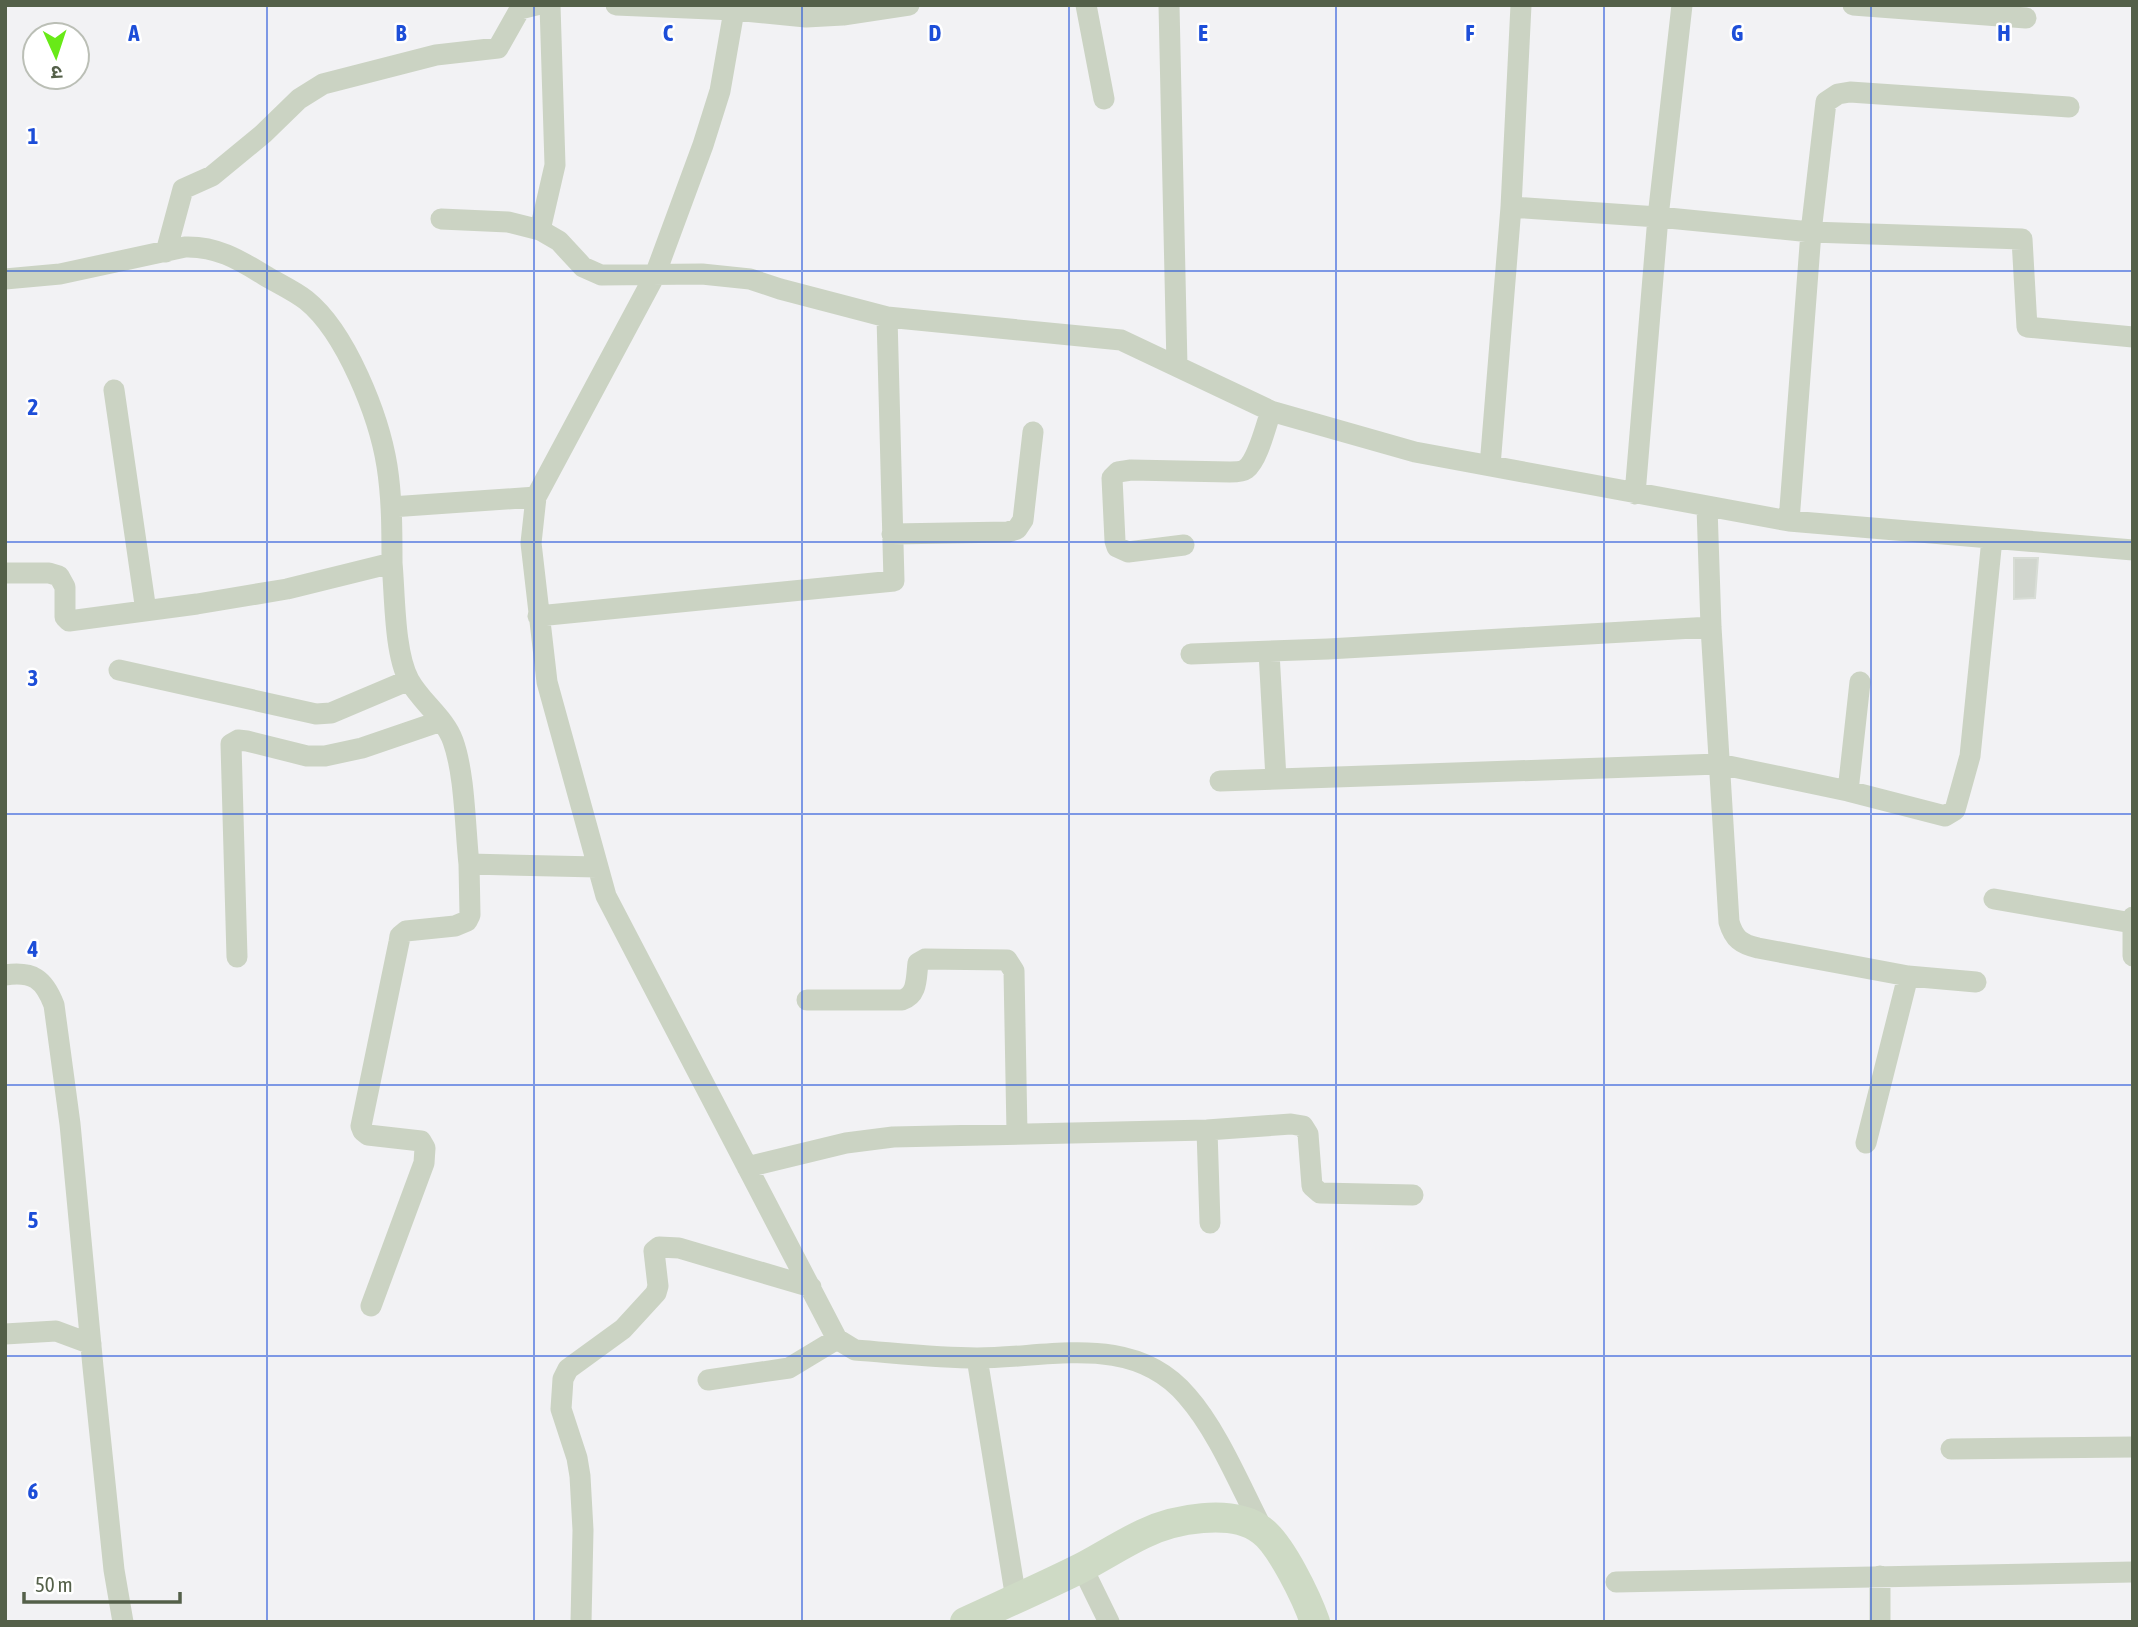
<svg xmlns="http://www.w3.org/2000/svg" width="2138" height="1627" viewBox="0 0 2138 1627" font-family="'Asap Condensed','Noto Sans Devanagari',sans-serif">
<rect width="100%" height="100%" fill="#f2f2f4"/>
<!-- building -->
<path fill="#d1d6ce" stroke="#d8ddd6" stroke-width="2" d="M2014,558H2038L2035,598L2014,599Z"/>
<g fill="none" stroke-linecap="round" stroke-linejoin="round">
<!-- street -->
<path stroke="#cbd3c3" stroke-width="21" d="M616,5L734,10L806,17L843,15L909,5
M735,5L720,91L703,145L655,275L536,497L531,543L547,682L606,896L837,1339L855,1350C895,1353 937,1358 977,1358C1050,1358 1133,1332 1187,1396C1218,1431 1241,1488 1263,1530
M1086,5L1104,99
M1169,5L1177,366
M1853,5L2026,18
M1511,207L1658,217L1811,232L2022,239L2027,327L2133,337
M441,219L508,222L540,230L559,241L583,267L601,275L702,274L750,279L780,289L887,317L1121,340L1271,411L1415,452L1789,521L2133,550
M540,230L555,165L550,5
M166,252L183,189L212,176L263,134L299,99L323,84L436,55L498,48L520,9L536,5
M5,279L60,274L185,247C216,246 238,259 264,275C277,283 293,290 306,300C346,332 379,416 387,466C392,498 392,530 392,563L287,589L197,604L69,621L65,617V587L59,576L49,573H5
M114,390L146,611
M1490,466L1511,207L1521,5
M1635,494L1658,217L1682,5
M391,507L536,497
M1707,507L1711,627L1729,922C1734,939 1741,944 1758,948L1908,976L1976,982
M1789,521L1811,232L1826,102L1838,94L1850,92L2069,107
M892,534L1008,532L1017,529L1023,520L1033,432
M1184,545L1128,552L1117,547L1115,541L1112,478L1118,472L1131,470L1230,472C1235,472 1242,472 1246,469C1258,460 1266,425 1271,411
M392,563C395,594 394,653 409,680C421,702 445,718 453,741C465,774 465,828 469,864L597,867
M538,616L894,581L887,317
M1269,652L1276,779
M1191,654L1328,649L1711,627
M119,670L316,714L331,713L409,680
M1220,781L1719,764L1848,791L1945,816L1955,810L1970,756L1992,539
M1848,791L1860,682
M1994,899L2132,923
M2133,917V956
M237,957L231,744L238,740L247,741L307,756H325L362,748L441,721
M5,975C33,971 44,979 54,1005L70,1124L93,1367L114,1570L123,1622
M807,1000H902C918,995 916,978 918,963L925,959L1007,960L1014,971L1017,1133
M1207,1130L1210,1223
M1866,1143L1908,976
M747,1167L846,1143L893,1137L1207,1130L1291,1124L1303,1126L1308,1134L1312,1186L1320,1193L1413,1195
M371,1306L424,1163L425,1148L421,1141L368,1135L363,1131L361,1126L399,942L400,936L406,931L455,926L467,921L470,915L469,864
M5,1334L56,1331L91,1344
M977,1358L1016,1599
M708,1380L789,1368L837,1339
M1951,1449L2133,1447
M1082,1567L1109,1622
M1616,1582L2133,1572
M581,1622L583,1530L580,1476L577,1458L561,1409L563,1379L568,1369L623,1329L656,1293L658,1286L654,1251L659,1247L679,1248L811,1287
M1880,1622V1576"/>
<!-- secondary -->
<path stroke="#cedac5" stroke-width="30" d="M965,1622C1004,1604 1043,1587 1081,1568C1102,1557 1122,1544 1143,1534C1173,1519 1232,1508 1261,1530C1281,1544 1307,1599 1315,1622"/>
</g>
<!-- grid -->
<path fill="none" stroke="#1d4ed8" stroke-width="2" stroke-opacity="0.55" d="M267,5V1622M534,5V1622M802,5V1622M1069,5V1622M1336,5V1622M1604,5V1622M1871,5V1622M5,271H2133M5,542H2133M5,814H2133M5,1085H2133M5,1356H2133"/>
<g font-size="23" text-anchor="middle" font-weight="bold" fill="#1d4ed8" stroke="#fff" stroke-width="5" stroke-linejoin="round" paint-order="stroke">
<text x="134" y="41">A</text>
<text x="401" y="41">B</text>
<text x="668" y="41">C</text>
<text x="935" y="41">D</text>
<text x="1203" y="41">E</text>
<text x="1470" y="41">F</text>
<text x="1737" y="41">G</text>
<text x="2004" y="41">H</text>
<text x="33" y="144">1</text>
<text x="33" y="415">2</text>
<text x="33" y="686">3</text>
<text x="33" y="957">4</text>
<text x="33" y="1228">5</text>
<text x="33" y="1499">6</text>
</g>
<!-- border -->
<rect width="2138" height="1627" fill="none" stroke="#546049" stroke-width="14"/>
<!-- north arrow -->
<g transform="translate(56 56) rotate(177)"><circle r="33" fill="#ffffff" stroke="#bbbfb6" stroke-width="2"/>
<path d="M0-5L12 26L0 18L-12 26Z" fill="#68ea17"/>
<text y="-10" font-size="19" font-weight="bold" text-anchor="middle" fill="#546049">उ</text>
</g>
<!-- scale -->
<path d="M24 1592v10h156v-10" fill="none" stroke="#546049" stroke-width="3.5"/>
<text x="35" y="1592" font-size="21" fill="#546049" stroke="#ffffff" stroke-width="5" paint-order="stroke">50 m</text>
</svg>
